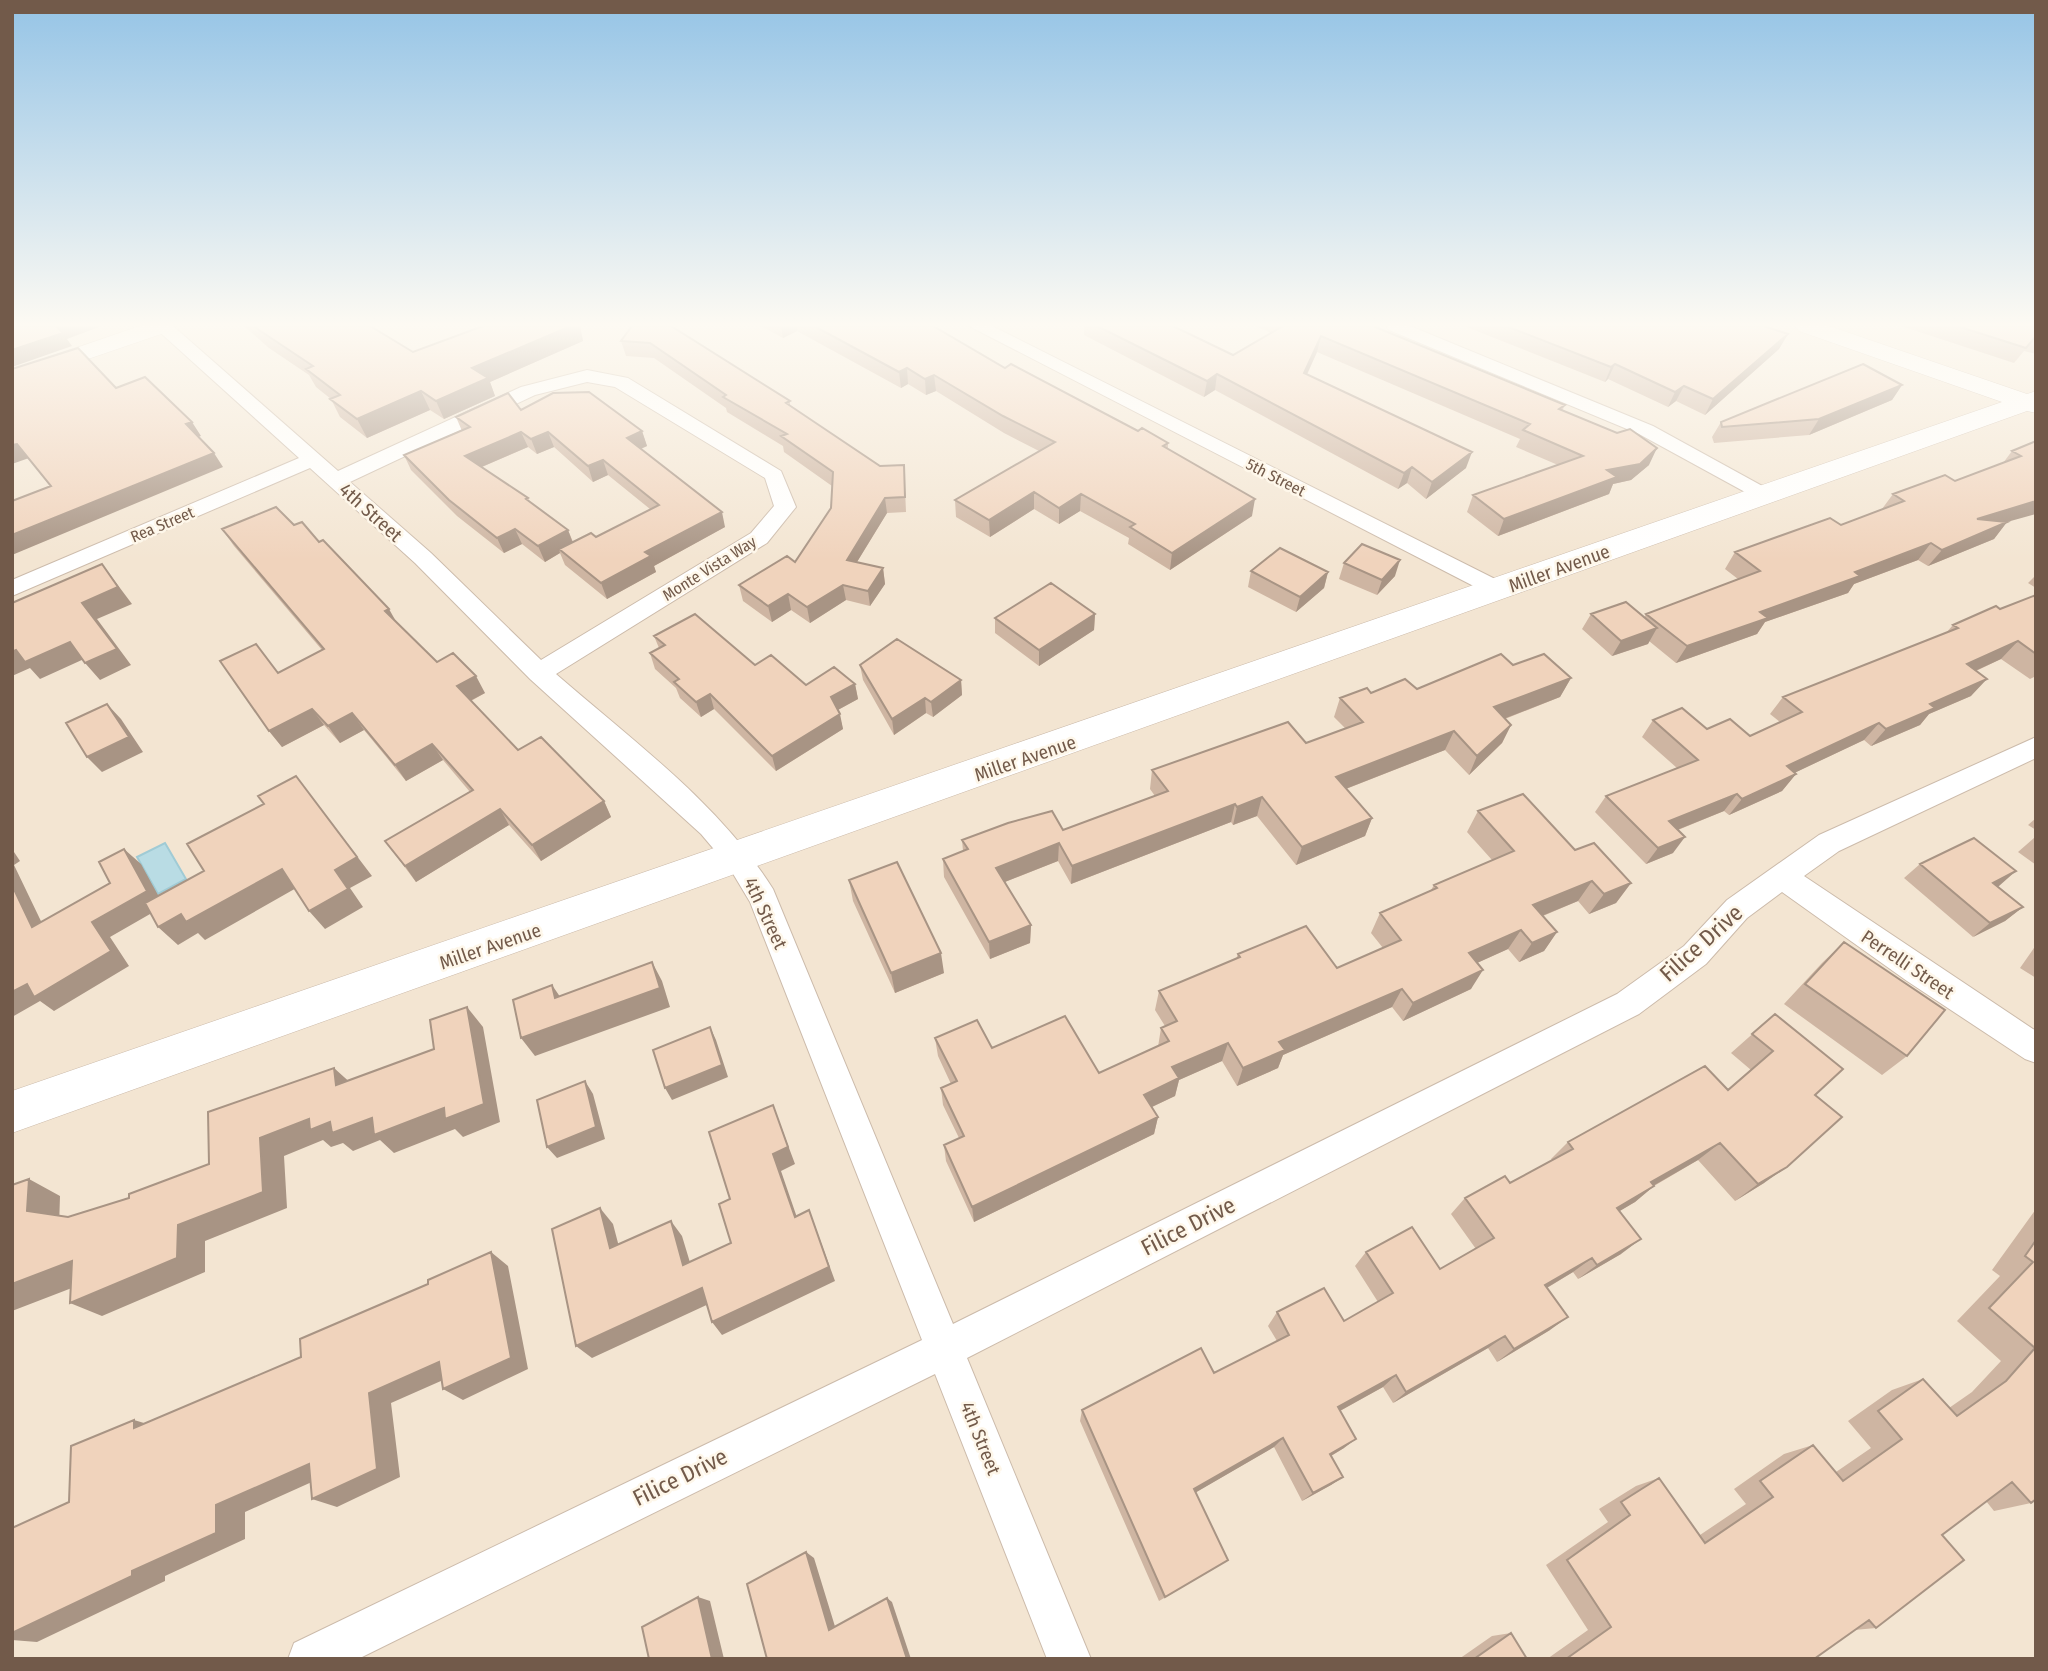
<svg xmlns="http://www.w3.org/2000/svg" width="2048" height="1671" viewBox="0 0 2048 1671" font-family="'Fira Sans Condensed',sans-serif">
<rect width="100%" height="100%" fill="#fbf3e4"/>
<!-- residential -->
<path fill="#f3e5d2" d="M12,326H2036V1659H12Z"/>
<!-- water -->
<path fill="#b9dce4" stroke="#a0cbd5" stroke-width="2" d="M165,843L186,879L158,894L137,857Z"/>
<g fill="none" stroke-linecap="round" stroke-linejoin="round">
<defs>
<path id="minor" d="M153,326H173L338,471L521,387L587,370L628,378L781,471L796,507L767,543L556,674C633,741 719,803 773,889L953,1324L1617,994L1684,946L1727,900L1819,835L2036,737V758L1839,851L1804,876L2036,1031V1063L2025,1059L1907,981L1782,892L1747,918L1706,964L1639,1014L967,1358L1091,1659H1047L935,1374L358,1659H288L294,1643L922,1340L750,902L729,867L701,834L530,679L415,563L310,468L12,596V580L299,458ZM587,382L615,387L765,478L774,506L751,533L541,660L431,553L350,482L535,395Z
M969,326H992L1507,585L1511,590L1507,595H1491Z
M1386,326H1410L1653,426L1775,493L1764,499L1756,498L1639,434L1389,330Z"/>
<path id="tertiary" d="M140,326H174L170,331L12,385V370Z
M1795,326H1829L2027,394L2036,391V413L2027,411L12,1133V1091L2002,402L1799,331Z"/>
</defs>
<!-- minor casing -->
<use href="#minor" stroke="#ccbbab" stroke-width="2"/>
<!-- tertiary casing -->
<use href="#tertiary" stroke="#ccbbab" stroke-width="1"/>
<!-- minor -->
<use href="#minor" fill="#fff" fill-rule="evenodd"/>
<!-- tertiary -->
<use href="#tertiary" fill="#fff" fill-rule="evenodd"/>
</g>
<!-- wall -->
<path fill="#ceb5a2" fill-rule="evenodd" d="M244,326H370L413,352L483,326H580L583,341L490,382L495,396L444,419L430,410L367,438L340,417L331,399L316,387L309,375L269,348Z
M632,326L790,401V406L880,466L904,465L906,512L887,513L857,562L883,568L885,584L870,606L846,600L810,623L791,610L772,622L743,601L739,585L795,562L831,508L832,486L784,452L783,446L727,412L726,408L654,358L626,356L621,341Z
M761,326H933L1005,368L1138,431L1168,443V449L1252,516L1170,570L1128,544L1129,538L1080,511L1059,524L1034,509L990,537L956,517L955,500L1039,451L1004,433L936,391L926,395L908,384L901,388L797,331L783,338Z
M1084,326H1173L1233,355L1271,333L1255,326H1373L1565,405L1562,411L1649,465L1631,480L1613,484L1609,494L1498,536L1467,512L1473,495L1558,465L1516,447L1520,439L1317,352L1307,375L1466,468L1426,499L1407,483L1398,489L1215,390L1204,397L1084,335Z
M1464,326H1764L1788,334L1779,349L1705,415L1676,401L1668,407L1608,379L1605,382Z
M1901,326H2036V354L2024,351L2014,363Z
M1902,385L1892,400L1809,435L1714,443L1712,437L1721,422Z
M521,410L642,431L647,446L641,449L725,527L654,566L656,572L607,599L565,565L560,553L545,562L522,544L504,553L457,516L411,470L404,455L462,431L456,417ZM528,447L537,454L554,447L593,482L608,475L650,509L596,537L573,542L568,530L530,502L528,498L482,467Z
M2036,441L2007,522L1994,539L1928,566L1918,560L1854,584L1848,593L1765,622L1757,634L1676,663L1649,641L1648,644L1612,656L1582,629L1591,614L1644,618L1646,614L1738,579L1725,569L1735,552L1841,525L1882,509L1893,494L1955,481L2003,463L2012,451Z
M294,525L319,542L397,622L437,662L485,693L471,701L518,750L604,801L611,817L541,861L509,825L416,882L385,841L470,792L443,760L406,781L364,730L340,743L324,725L282,747L269,731L278,673L322,650L234,546L222,529Z
M1344,563L1395,576L1377,595L1339,579Z
M1251,571L1328,572L1324,588L1296,612L1248,587Z
M2036,575V588L2028,583Z
M2036,595V676L2030,679L2001,659L1976,671L1971,696L1929,714L1920,725L1871,746L1864,740L1794,773L1796,774L1782,791L1729,815L1724,811L1678,830L1673,853L1646,864L1595,812L1606,796L1677,768L1642,737L1653,720L1750,736L1780,722L1770,714L1783,697L1946,633L1953,625L2000,609Z
M1095,614L1094,630L1039,666L995,633V618Z
M654,636L755,665L806,685L855,684L858,699L838,710L843,729L776,771L714,709L701,717L680,698L676,688L655,669L650,653L659,648Z
M860,665L961,680L962,695L933,717L926,713L894,735L863,680Z
M1513,665L1571,678L1560,697L1505,719L1511,725L1502,743L1469,775L1445,750L1346,789L1372,818L1365,836L1296,865L1257,816L1233,825L1231,822L1071,884L1058,861L1005,882L1031,925L1030,943L990,959L944,877L943,859L963,851L962,840L1063,830L1155,796L1150,789L1152,770L1306,743L1345,728L1334,717L1340,698L1371,693L1417,689Z
M1478,811L1575,850L1631,883L1616,903L1589,914L1578,901L1543,916L1557,932L1544,951L1519,962L1508,949L1477,963L1471,989L1403,1021L1392,1007L1283,1055L1278,1068L1237,1086L1222,1061L1179,1080L1175,1096L1152,1107L1158,1117L1154,1134L974,1222L946,1161L944,1145L959,1138L943,1105L941,1088L951,1084L938,1056L935,1038L992,1048L1099,1073L1158,1047L1161,1028L1165,1026L1155,1010L1159,991L1236,959L1238,954L1337,968L1383,948L1371,933L1380,913L1431,890L1434,885L1492,860L1467,832Z
M2036,818V830L2028,825Z
M2035,837H2036V865L2018,852Z
M1920,864L1998,886L2023,907L2005,921L1973,937L1904,878Z
M849,880L944,973L895,993L853,901Z
M1844,942L1907,1056L1882,1075L1784,1004L1822,963Z
M2036,945V978L2020,968Z
M1775,1014L1815,1095L1764,1183L1735,1201L1698,1160L1654,1186L1635,1202L1619,1211L1621,1254L1578,1279L1573,1272L1547,1288L1550,1330L1497,1362L1488,1348L1393,1403L1383,1387L1340,1411L1344,1448L1331,1456L1343,1477L1331,1485L1302,1501L1274,1447L1196,1492L1220,1565L1159,1601L1080,1421L1082,1410L1214,1373L1277,1341L1268,1326L1277,1312L1344,1321L1378,1302L1355,1266L1366,1252L1440,1269L1476,1249L1451,1214L1465,1198L1510,1183L1552,1160L1551,1159L1568,1142L1728,1090L1751,1070L1731,1053Z
M2036,1209V1499L2031,1503L1994,1511L1986,1501L1942,1535L1876,1628L1854,1630L1814,1659H1547L1588,1630L1546,1565L1608,1522L1599,1509L1636,1486L1659,1478L1700,1535L1746,1504L1734,1489L1784,1454L1813,1445L1836,1472L1871,1448L1848,1421L1892,1390L1923,1379L1949,1408L1972,1392L2001,1361L1957,1321L2000,1276L1992,1270Z
M1511,1633L1527,1659H1459L1492,1636Z"/>
<!-- shaded-wall -->
<path fill="#a89484" d="M56,326H98L99,327L67,339L72,346L12,367V350Z
M571,326H580L583,341L490,382L495,396L444,419L436,401L472,368Z
M781,326H797V331L783,338Z
M1788,334L1779,349L1705,415L1713,399Z
M1321,336L1317,352L1300,389L1304,373Z
M1615,364L1608,379L1605,382L1611,367Z
M907,368L908,384L901,388L899,372Z
M1217,374L1215,390L1204,397L1207,381Z
M934,375L936,391L926,395L925,379Z
M1902,385L1892,400L1809,435L1819,419Z
M1684,386L1676,401L1668,407L1675,392Z
M421,391L430,410L367,438L357,419Z
M192,422L201,436L195,438L186,424Z
M642,431L647,446L631,453L627,438Z
M521,432L528,447L472,471L465,456Z
M548,432L554,447L537,454L531,439Z
M17,444L29,458L12,464V445Z
M1657,448L1649,465L1631,480L1613,484L1609,494L1498,536L1504,519Z
M1472,452L1466,468L1426,499L1432,482Z
M214,453L223,467L12,555V535Z
M603,460L608,475L593,482L588,466Z
M1412,467L1407,483L1398,489L1404,473Z
M1034,492V509L990,537L989,520Z
M1081,494L1080,511L1059,524V508Z
M885,498L887,513L849,575L847,560Z
M1255,499L1252,516L1170,570L1172,553Z
M2036,501V514L2007,522L1994,539L1928,566L1942,550L1977,519Z
M722,512L725,527L654,566L656,572L607,599L601,583L645,552Z
M515,529L522,544L504,553L497,538Z
M568,530L574,546L559,549L560,553L545,562L538,546Z
M1931,543L1918,560L1854,584L1848,593L1765,622L1757,634L1676,663L1687,646L1760,612L1855,572Z
M1400,560L1395,576L1377,595L1382,580Z
M102,564L132,604L97,619L131,665L100,680L85,663L82,603Z
M883,568L885,584L870,606L868,591Z
M1328,572L1324,588L1296,612L1300,597Z
M843,585L846,600L810,623L807,607Z
M788,594L791,610L772,622L768,606Z
M389,609L398,625L385,611Z
M1095,614L1094,630L1039,666V650Z
M1657,628L1648,644L1612,656L1621,641Z
M2018,641L2001,659L1951,682L1967,664Z
M70,642L84,659L40,679L30,668L12,676V652L16,650Z
M476,676L485,693L466,703L457,686Z
M1571,678L1560,697L1485,726L1494,707Z
M1987,679L1971,696L1929,714L1920,725L1871,746L1886,729L1930,704Z
M961,680L962,695L933,717L931,702Z
M855,684L858,699L834,712L831,697Z
M710,694L714,709L701,717L696,702Z
M925,698L926,713L894,735L892,719Z
M107,704L121,719L143,752L102,772L87,757Z
M312,709L324,725L282,747L269,731Z
M352,713L364,730L340,743L328,726Z
M840,714L843,729L776,771L772,756Z
M1879,723L1864,740L1773,783L1787,766Z
M1511,725L1502,743L1469,775L1477,756Z
M1454,731L1445,750L1330,795L1336,777Z
M432,744L443,760L406,781L395,765Z
M1796,774L1782,791L1729,815L1742,799Z
M296,776L372,876L350,888L363,907L325,929L309,911L335,870Z
M1737,794L1724,811L1657,838L1669,821Z
M1262,797L1257,816L1233,825L1237,807Z
M604,801L611,817L541,861L532,845Z
M1235,804L1231,822L1071,884L1072,866Z
M500,809L509,825L416,882L405,866Z
M1372,818L1365,836L1296,865L1302,847Z
M1685,837L1673,853L1646,864L1658,848Z
M1059,843L1058,861L997,885L996,868Z
M12,849L20,861L14,865L51,942L32,927L12,885Z
M124,849L141,864L164,906L110,937L129,966L54,1011L40,1001L12,1017V992L92,922Z
M282,869L298,887L205,940L198,933L178,945L158,927L181,914Z
M2016,871L1999,886L1976,897L1993,883Z
M1592,881L1578,901L1520,925L1533,905Z
M1631,883L1616,903L1589,914L1604,894Z
M2023,907L2005,921L1973,937L1990,923Z
M1031,925L1030,943L990,959L989,942Z
M1521,930L1508,949L1457,972L1469,953Z
M1557,932L1544,951L1519,962L1532,943Z
M941,953L944,973L895,993L891,973Z
M652,962L662,981L670,1007L535,1056L521,1038Z
M1483,970L1471,989L1403,1021L1413,1003Z
M552,985L565,1004L555,998Z
M1402,989L1392,1007L1283,1055L1278,1068L1237,1086L1243,1068L1279,1042Z
M467,1007L483,1027L500,1122L463,1137L455,1129L394,1153L380,1140L353,1151L343,1143L331,1147L323,1140L284,1156L287,1208L205,1241V1272L102,1316L70,1303L178,1225L260,1138L309,1119L330,1122L372,1118L386,1131Z
M710,1027L716,1040L728,1077L672,1100L665,1088Z
M1228,1043L1222,1061L1179,1080L1175,1096L1141,1112L1144,1095L1172,1067Z
M334,1068L354,1086L336,1085Z
M585,1081L593,1094L605,1139L557,1158L547,1147Z
M773,1105L795,1164L781,1171L802,1232L795,1217L773,1154Z
M1158,1117L1154,1134L974,1222L972,1207Z
M1720,1143L1698,1160L1632,1198L1651,1182Z
M1787,1167L1764,1183L1735,1201L1758,1184Z
M29,1179L60,1196L59,1227L27,1211Z
M1654,1186L1635,1202L1598,1224L1617,1208Z
M600,1208L613,1224L623,1262L610,1248Z
M809,1210L815,1226L835,1281L722,1335L712,1322Z
M671,1221L682,1236L695,1279L683,1265Z
M1641,1239L1621,1254L1578,1279L1597,1265Z
M491,1252L508,1266L528,1369L463,1400L443,1389Z
M1592,1258L1573,1272L1528,1299L1545,1285Z
M72,1261L103,1276L12,1311V1284Z
M702,1288L713,1302L592,1358L576,1346Z
M1568,1317L1550,1330L1497,1362L1514,1349Z
M1505,1336L1488,1348L1393,1403L1406,1392Z
M439,1362L459,1373L391,1403L400,1477L337,1507L312,1499L369,1393Z
M1396,1375L1383,1387L1327,1418L1338,1407Z
M134,1420L164,1429L134,1428Z
M1283,1438L1274,1447L1188,1497L1194,1489Z
M1356,1439L1344,1448L1319,1463L1330,1454Z
M309,1464L334,1472L245,1512V1539L165,1576V1581L37,1642L12,1640V1633L132,1571L216,1505Z
M1343,1477L1331,1485L1302,1501L1313,1493Z
M806,1552L814,1558L837,1633L829,1630Z
M698,1597L710,1601L724,1659H712Z
M887,1598L892,1602L911,1659H907Z"/>
<!-- building -->
<path fill="#f0d3bc" stroke="#a89484" stroke-width="2" d="M12,326H56L63,333L12,350Z
M254,326H370L413,352L483,326H571L472,368L488,378L436,401L421,391L357,419L330,399L340,395L306,369L313,366L259,330Z
M632,326H671L790,401L786,403L880,466L904,465L905,497L885,498L847,560L883,568L868,591L843,585L807,607L788,594L768,606L739,585L787,556L795,562L831,508L833,472L781,436L787,434L723,397L726,395L650,343L621,341Z
M814,326H933L1005,368L1011,364L1138,431L1142,428L1168,443L1163,446L1255,499L1172,553L1130,527L1135,524L1081,494L1059,508L1034,492L989,520L955,500L1055,442L1003,416L934,375L925,379L907,368L899,372Z
M1097,326H1173L1233,355L1283,326H1373L1565,405L1559,409L1617,433L1630,429L1657,448L1640,464L1607,470L1617,477L1504,519L1473,495L1583,456L1523,430L1530,424L1321,336L1304,373L1472,452L1432,482L1412,467L1404,473L1217,374L1207,381Z
M1506,326H1764L1788,334L1713,399L1684,386L1675,392L1615,364L1611,367Z
M1957,326H2036V336L2026,348Z
M78,348L116,388L145,377L192,422L186,424L214,453L12,535V501L51,486L17,444L12,445V369Z
M1863,364L1902,385L1819,419L1722,427L1721,422Z
M589,392L642,431L627,438L722,512L645,552L651,556L601,583L559,549L591,533L596,537L659,505L603,460L588,466L548,432L531,439L521,432L465,456L528,498L526,499L568,530L538,546L515,529L497,538L449,500L404,455L470,427L456,417L508,393L521,410L553,393Z
M2036,441V501L1977,519L2007,522L1942,550L1931,543L1855,572L1860,576L1760,612L1768,618L1687,646L1646,614L1760,571L1735,552L1830,518L1841,525L1904,501L1893,494L1945,475L1955,481L2021,456L2012,451Z
M276,507L294,525L302,522L319,542L323,540L389,609L385,611L437,662L453,653L476,676L457,686L518,750L541,737L604,801L532,845L500,809L405,866L385,841L473,790L432,744L395,765L352,713L328,726L312,709L269,731L220,661L256,644L278,673L324,649L222,529Z
M1362,544L1400,560L1382,580L1344,563Z
M1280,548L1328,572L1300,597L1251,571Z
M102,564L118,587L82,603L117,649L85,663L70,642L25,662L16,650L12,652V603Z
M1051,583L1095,614L1039,650L995,618Z
M2036,595V654L2018,641L1967,664L1987,679L1930,704L1935,708L1886,729L1879,723L1787,766L1796,774L1742,799L1737,794L1669,821L1685,837L1658,848L1606,796L1698,760L1653,720L1682,708L1707,729L1730,719L1750,736L1802,712L1783,697L1958,628L1953,625L1996,606L2000,609Z
M1626,602L1657,628L1621,641L1591,614Z
M695,614L755,665L771,655L806,685L834,667L855,684L831,697L840,714L772,756L710,694L696,702L674,682L679,679L650,653L665,645L654,636Z
M897,639L961,680L931,702L925,698L892,719L860,665Z
M1501,654L1513,665L1544,654L1571,678L1494,707L1511,725L1477,756L1454,731L1336,777L1372,818L1302,847L1262,797L1237,807L1235,804L1072,866L1059,843L996,868L1031,925L989,942L943,859L968,849L962,840L1008,823L1052,811L1063,830L1168,791L1152,770L1288,722L1306,743L1363,722L1340,698L1367,688L1371,693L1405,679L1417,689Z
M107,704L129,737L87,757L66,723Z
M296,776L357,857L335,870L348,889L309,911L282,869L186,922L181,914L158,927L145,903L204,871L187,844L264,804L258,796Z
M1523,794L1575,850L1594,843L1631,883L1604,894L1592,881L1533,905L1557,932L1532,943L1521,930L1469,953L1483,970L1413,1003L1402,989L1279,1042L1285,1050L1243,1068L1228,1043L1172,1067L1179,1078L1144,1095L1158,1117L972,1207L944,1145L964,1136L941,1088L957,1081L935,1038L977,1020L992,1048L1065,1016L1099,1073L1169,1041L1161,1028L1177,1021L1159,991L1240,957L1238,954L1306,926L1337,968L1401,940L1380,913L1437,888L1434,885L1514,851L1478,811Z
M1974,838L2016,871L1993,883L2023,907L1990,923L1920,864Z
M124,849L147,891L92,922L111,951L34,997L27,984L12,992V885L32,927L110,883L99,862Z
M897,862L941,953L891,973L849,880Z
M1844,942L1945,1010L1907,1056L1805,984Z
M652,962L660,988L521,1038L513,1000L552,985L555,998Z
M467,1007L484,1104L445,1119L444,1108L374,1135L372,1118L332,1133L330,1122L310,1130L309,1119L260,1138L263,1192L178,1225L177,1258L70,1303L72,1261L12,1284V1185L29,1179L27,1211L68,1217L129,1198V1194L209,1164L208,1112L334,1068L336,1085L434,1049L430,1020Z
M1775,1014L1843,1069L1815,1095L1842,1117L1787,1167L1758,1184L1720,1143L1651,1182L1654,1186L1617,1208L1641,1239L1597,1265L1592,1258L1545,1285L1568,1317L1514,1349L1505,1336L1406,1392L1396,1375L1338,1407L1356,1439L1330,1454L1343,1477L1313,1493L1283,1438L1194,1489L1228,1560L1165,1597L1082,1410L1201,1348L1214,1373L1289,1335L1277,1312L1324,1288L1344,1321L1393,1293L1366,1252L1412,1227L1440,1269L1494,1238L1465,1198L1505,1176L1510,1183L1573,1149L1568,1142L1705,1066L1728,1090L1773,1051L1752,1034Z
M710,1027L722,1065L665,1088L653,1050Z
M585,1081L596,1127L547,1147L537,1100Z
M773,1105L788,1147L773,1154L795,1217L809,1210L829,1267L712,1322L702,1288L576,1346L552,1229L600,1208L610,1248L671,1221L683,1265L731,1243L719,1204L730,1199L709,1132Z
M2036,1240V1499L2031,1503L2012,1482L1942,1535L1964,1560L1876,1628L1869,1620L1814,1659H1566L1611,1627L1567,1560L1630,1515L1621,1502L1659,1478L1705,1543L1773,1497L1760,1481L1813,1445L1843,1481L1902,1439L1878,1411L1923,1379L1957,1416L2006,1381L2035,1348L1989,1308L2033,1262L2025,1256Z
M491,1252L511,1358L443,1389L439,1362L369,1393L377,1469L312,1499L309,1464L216,1505V1533L132,1571V1576L12,1633V1528L69,1502L71,1446L134,1420V1428L301,1357L300,1339L428,1284V1280Z
M806,1552L829,1630L887,1598L907,1659H767L747,1584Z
M698,1597L712,1659H649L642,1627Z
M1511,1633L1527,1659H1474Z"/>
<!-- sky -->
<linearGradient id="sky" x2="0" y2="1"><stop stop-color="#95c4e6"/><stop offset="0.58" stop-color="#fdfaf3"/><stop offset="1" stop-color="#fdfaf3" stop-opacity="0"/></linearGradient>
<rect width="2048" height="560" fill="url(#sky)"/>
<g text-anchor="middle" stroke-width="5" stroke-linejoin="round" paint-order="stroke">
<!-- far-street labels -->
<g font-size="16" fill="#725a4a" stroke="#fef7ea">
<text transform="translate(1276 477) rotate(27)" y="6">5th Street</text>
<text transform="translate(162 524) rotate(-23)" y="6">Rea Street</text>
<text transform="translate(709 568) rotate(-32)" y="6">Monte Vista Way</text>
</g>
<!-- street labels -->
<g font-size="19" fill="#725a4a" stroke="#fef7ea">
<text transform="translate(371 512) rotate(42)" y="7">4th Street</text>
<text transform="translate(1559 568) rotate(-20)" y="7">Miller Avenue</text>
<text transform="translate(1025 758) rotate(-19)" y="7">Miller Avenue</text>
<text transform="translate(766 913) rotate(65)" y="7">4th Street</text>
<text transform="translate(490 946) rotate(-19)" y="7">Miller Avenue</text>
<text transform="translate(1908 964) rotate(34)" y="7">Perrelli Street</text>
<text transform="translate(981 1438) rotate(68)" y="7">4th Street</text>
</g>
<!-- near-street labels -->
<g font-size="23" fill="#725a4a" stroke="#fef7ea">
<text transform="translate(1701 943) rotate(-42)" y="8">Filice Drive</text>
<text transform="translate(1188 1226) rotate(-27)" y="8">Filice Drive</text>
<text transform="translate(680 1477) rotate(-26)" y="8">Filice Drive</text>
</g>
</g>
<!-- border -->
<rect width="2048" height="1671" fill="none" stroke="#725a4a" stroke-width="28"/>
</svg>
